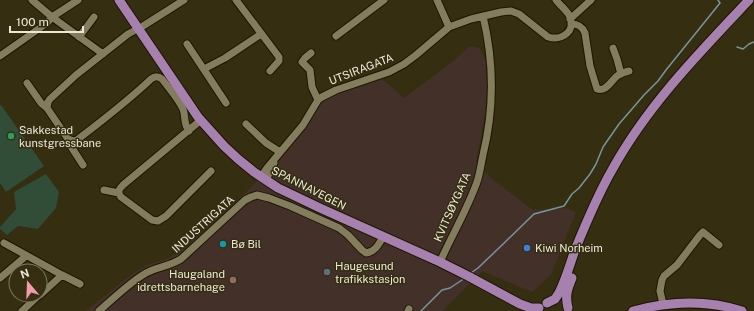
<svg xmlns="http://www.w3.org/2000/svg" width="754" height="311" viewBox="0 0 754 311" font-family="'Public Sans',sans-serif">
<rect width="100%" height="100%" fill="#352e11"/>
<!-- commercial -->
<path fill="#433129" d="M470,46L480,48L486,63L487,92L484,121L476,162L492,179L533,210L568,208L576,212L551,275L532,292L482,271L443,311H86L128,277L147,265L169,258L188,245L243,195L260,178L282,144L292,131L320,103L338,91L381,78L404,98L452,62Z"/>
<!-- green -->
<path fill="#314c37" d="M1,105L44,166L6,192L0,183V106Z
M46,174L59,192L56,208L38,229L18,226L7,235L0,229V227L16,209L14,192Z"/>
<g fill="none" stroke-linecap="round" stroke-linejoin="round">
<!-- stream -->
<path stroke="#76969c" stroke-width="1.5" d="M737,47L743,49L749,44L754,42
M471,273L478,268L500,247L534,214L564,206L572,194L579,188L590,174L596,164L603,147L619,124L644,95L658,81L666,70L720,3L718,0
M421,311L442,290L450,288L465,278"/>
<defs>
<path id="minor" d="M32,0L52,17L103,54
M184,0L143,26L128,34L76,75L50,99L48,102L47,108L68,139L74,141L77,140C103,120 128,101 151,79C155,76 158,76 162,79C168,87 179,100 183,109C186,117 183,123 189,131
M236,0L279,57V61L270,71
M437,0L449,27
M570,19L591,0
M571,24C578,24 582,26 585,33L590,66L597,89C606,92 611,81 617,76C621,73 625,72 629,71
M336,36L384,0
M79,37L94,17
M187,44L226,103
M613,48L617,59L621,74
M311,53L305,58L302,62L310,70L312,87L318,100
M0,56L47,23L52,17L78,0
M204,69L225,58L261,34
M27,83L41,103L47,108
M201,120L123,185C119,189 117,192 121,197L152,220L158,221L166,216L211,171
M246,124L266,143L280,152
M68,139L72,148L83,165
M261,177L267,168L303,125L318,100L322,97L336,90L389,72L404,64L416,55L449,27L471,19L501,12L511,11L519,14L548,37C562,41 577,31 569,15C566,10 560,5 556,0
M266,180L274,163
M104,190L119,193
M4,243L62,275L80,284
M440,262C452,235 467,210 477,182C480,173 481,164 483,155C494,110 494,62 483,16
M0,278L26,256
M40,295L62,275
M663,304L660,291L662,280L664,276L677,265L700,235L703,232L719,245
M22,311L39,295
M99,311C113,299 130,282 146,273C157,267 170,266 181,259L245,200L251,197L257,195L269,198L290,206L339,228L348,235L362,250L366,253C375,252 379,244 383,237
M408,311L409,309"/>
<path id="major" d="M119,0L198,117L224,146L238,159L254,172L278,188L320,208L440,262L468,276L520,304L531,308H539
M547,303L555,299L559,293C566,279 570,264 575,250C586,223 597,196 612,170C647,106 699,53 749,0
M568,308C565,296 567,290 572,278
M633,311C670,301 705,299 742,311"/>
</defs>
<!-- minor casing -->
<use href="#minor" stroke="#1d1600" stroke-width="9"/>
<!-- major casing -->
<use href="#major" stroke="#1d1600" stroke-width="11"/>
<!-- minor -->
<use href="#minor" stroke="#837c5d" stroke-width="7"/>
<!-- major -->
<use href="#major" stroke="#a680af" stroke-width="9"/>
</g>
<!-- markers -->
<circle fill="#2e9e5b" stroke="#352e11" stroke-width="1.5" cx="11" cy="136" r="4"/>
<circle fill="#0f9aa8" stroke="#352e11" stroke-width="1.5" cx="223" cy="244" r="4"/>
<circle fill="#3f7fe0" stroke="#352e11" stroke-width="1.5" cx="527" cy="248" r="4"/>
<circle fill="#5c6f8a" stroke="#352e11" stroke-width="1.5" cx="327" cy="272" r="4"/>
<circle fill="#8d6e63" stroke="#352e11" stroke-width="1.5" cx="233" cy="280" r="4"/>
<g text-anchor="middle" stroke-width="3" stroke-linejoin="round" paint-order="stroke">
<!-- street labels -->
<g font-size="11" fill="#ece8d8" stroke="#352e11">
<text transform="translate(361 69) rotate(-21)" y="4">UTSIRAGATA</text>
<text transform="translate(309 188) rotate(27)" y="4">SPANNAVEGEN</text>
<text transform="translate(452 207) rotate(-66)" y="4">KVITSØYGATA</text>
<text transform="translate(203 224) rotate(-42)" y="4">INDUSTRIGATA</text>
</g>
<!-- poi labels -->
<g font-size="11" fill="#ece8d8" stroke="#352e11" text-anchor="start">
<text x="19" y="134">Sakkestad<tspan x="19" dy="13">kunstgressbane</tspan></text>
<text x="231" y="248">Bø Bil</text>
<text x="535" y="252">Kiwi Norheim</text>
<text x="335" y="270">Haugesund<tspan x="335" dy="13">trafikkstasjon</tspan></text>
<text x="225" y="278" text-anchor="end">Haugaland<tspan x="225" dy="13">idrettsbarnehage</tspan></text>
</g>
</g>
<!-- north arrow -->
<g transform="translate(28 283) rotate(341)"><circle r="19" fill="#352e11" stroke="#7e7861"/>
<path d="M0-3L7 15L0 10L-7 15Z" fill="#f39aac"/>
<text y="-6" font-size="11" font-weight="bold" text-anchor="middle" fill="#ece8d8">N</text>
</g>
<!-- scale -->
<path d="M10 26v6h73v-6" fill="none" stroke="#ece8d8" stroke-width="2"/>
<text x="16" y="26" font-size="12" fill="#ece8d8" stroke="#352e11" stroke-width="3" paint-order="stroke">100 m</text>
</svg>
